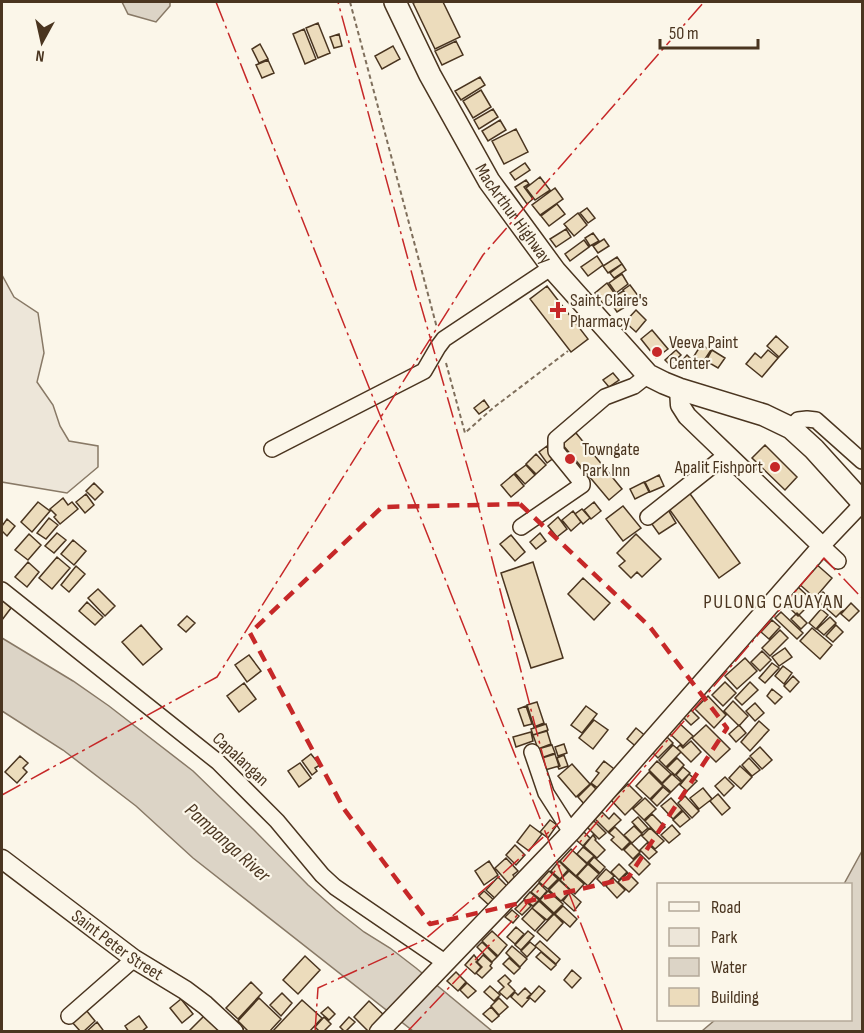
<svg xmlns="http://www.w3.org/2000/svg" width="864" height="1033" viewBox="0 0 864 1033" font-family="'Sofia Sans Condensed',sans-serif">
<rect width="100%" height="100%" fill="#fbf6e9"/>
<!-- green -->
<path fill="#ede6d9" stroke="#887966" stroke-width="1.5" d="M2,275L14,297L38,313L44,353L37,382L53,405L60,426L69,441L98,446V467L67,493L2,482Z"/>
<!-- water -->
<path fill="#dcd4c6" stroke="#887966" stroke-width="1.5" d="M122,2H170V6L156,22L128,14Z
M2,638L73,681L109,706L193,771L254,830L308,885L336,910L364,932L390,948L416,968L492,1031H413L193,858L136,806L63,750L2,711Z
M862,851V1031H702L715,1020H850V884H844Z"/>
<!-- building -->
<path fill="#ecdcbc" stroke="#4a3520" stroke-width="1.5" d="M416,2H443L460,37L435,49L413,3Z
M318,23L330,53L318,58L306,28Z
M304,29L316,59L305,64L293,34Z
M339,34L342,46L334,48L330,37Z
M456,41L463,55L442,65L435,51Z
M260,44L268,59L259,63L252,49Z
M393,46L400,59L382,69L375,56Z
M268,60L274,73L262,78L256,65Z
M480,77L485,85L461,100L455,91Z
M481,90L491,107L473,118L463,101Z
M493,109L498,117L479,129L474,120Z
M500,120L506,130L488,141L482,131Z
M516,129L528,152L504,164L492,141Z
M525,163L530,170L515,180L510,173Z
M540,177L550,190L535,200L526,188Z
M526,180L529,184L524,187L533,199L527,204L515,187Z
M555,188L563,199L540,215L532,205Z
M557,204L565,214L549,226L541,216Z
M587,208L595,218L588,223L580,213Z
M578,213L587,225L574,236L564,224Z
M566,229L571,237L556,247L550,239Z
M593,233L599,241L590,246L585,238Z
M604,239L609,246L598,253L593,246Z
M584,240L589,247L570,261L565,254Z
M597,256L603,265L588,276L581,267Z
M617,257L622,264L608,273L603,266Z
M622,264L626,270L614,278L610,273Z
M622,274L628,284L616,293L609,283Z
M607,283L615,294L603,304L595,293Z
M630,285L639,297L631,302L623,290Z
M547,286L588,339L571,352L530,299Z
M623,291L631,303L617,312L609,300Z
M636,310L646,320L636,332L625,322Z
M652,330L668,349L656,358L641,339Z
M776,336L788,347L779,357L767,346Z
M701,345L711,350L703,362L694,356Z
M676,350L681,355L670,365L665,360Z
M712,350L725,358L718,368L706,361Z
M768,350L778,358L762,377L746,364L755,353L761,358Z
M687,355L694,362L688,370L680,363Z
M613,373L619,380L609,387L603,380Z
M484,400L489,407L479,414L474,408Z
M576,433L622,489L609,500L562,444Z
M765,445L797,477L785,490L752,458Z
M547,446L555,457L547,463L539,452Z
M536,454L546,465L536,474L526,464Z
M526,465L535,475L525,484L515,473Z
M514,474L524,486L511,497L501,485Z
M659,475L664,486L650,492L645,482Z
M644,482L649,492L635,499L630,489Z
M94,483L103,492L95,500L86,491Z
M688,491L740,563L719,578L667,506Z
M86,494L94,505L85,513L76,502Z
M63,498L68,505L72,502L78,509L60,524L54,517L56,515L50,509Z
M38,502L50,511L32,532L21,522Z
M594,502L601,511L591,519L584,510Z
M623,506L641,528L623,541L606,519Z
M667,508L676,523L659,534L649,520Z
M582,509L590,518L583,524L575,514Z
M573,511L581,522L571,531L562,520Z
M558,517L567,529L557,537L548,526Z
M49,518L58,525L46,539L37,533Z
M7,519L15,526L7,536L2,531V526Z
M57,533L66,540L54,553L45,546Z
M540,533L546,541L536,549L530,542Z
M29,534L41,545L28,560L15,550Z
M636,534L661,559L642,577L637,572L631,578L619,566L625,561L617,553Z
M511,535L525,552L515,561L500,544Z
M73,540L86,551L74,565L61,554Z
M57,557L70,568L52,589L39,578Z
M28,562L39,572L27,587L15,577Z
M533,562L563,658L531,668L501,573Z
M815,563L832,578L815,598L798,583Z
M76,566L85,574L69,592L61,585Z
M583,578L610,603L594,620L568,594Z
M797,586L813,601L798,616L782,601Z
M98,589L115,606L105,616L88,598Z
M823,592L830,598L822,605L816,599Z
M2,600L11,608L2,620Z
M833,601L843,610L836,617L826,608Z
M87,602L103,617L95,625L79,611Z
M851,603L859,611L849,621L841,614Z
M821,609L828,615L816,629L809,623Z
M781,612L803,633L797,639L775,618Z
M797,613L807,623L801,629L791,619Z
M187,616L195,623L186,632L178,625Z
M830,617L836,623L824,635L817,629Z
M772,620L780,627L769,639L761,632Z
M141,625L162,649L143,665L122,642Z
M836,625L843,632L833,642L826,636Z
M812,628L832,645L820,659L800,641Z
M780,630L788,638L770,656L762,648Z
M785,648L792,657L779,666L772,657Z
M762,651L771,660L760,671L751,662Z
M249,655L261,671L247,682L235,665Z
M745,658L757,671L737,689L725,676Z
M772,663L779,668L765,683L759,678Z
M783,666L792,673L784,684L775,676Z
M793,676L799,682L790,692L784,686Z
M725,682L736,693L723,706L712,695Z
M750,682L758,690L742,705L735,698Z
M244,683L256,699L239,712L227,696Z
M772,689L782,697L775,704L767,696Z
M708,696L726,715L714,728L695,709Z
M733,701L748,716L739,726L724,711Z
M537,702L544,723L534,727L527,705Z
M755,703L764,713L755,721L746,711Z
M526,706L532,724L524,726L518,709Z
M586,706L597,714L582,733L571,725Z
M691,710L699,718L691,725L683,717Z
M594,720L608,730L593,749L579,738Z
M759,721L769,730L750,751L741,742Z
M678,722L693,736L683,746L668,732Z
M546,724L548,730L533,735L531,729Z
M706,725L730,749L716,762L692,738Z
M739,725L746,733L736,742L729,734Z
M636,728L648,738L639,749L627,739Z
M547,731L551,744L538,749L533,735Z
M531,732L533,741L516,747L513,737Z
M667,737L673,743L658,758L652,752Z
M691,741L701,752L691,762L677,748L680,745L683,748Z
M564,744L567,753L558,756L555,747Z
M552,745L555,753L541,758L538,749Z
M673,745L681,752L666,767L659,760Z
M760,747L772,760L762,769L750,756Z
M311,754L320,765L315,768L317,771L312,775L302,761Z
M555,754L559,766L545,770L542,758Z
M564,755L568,766L559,769L558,767L560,766L557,758Z
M20,756L28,763L23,768L27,772L17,783L5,772Z
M677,758L684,765L675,775L667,768Z
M749,758L760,770L752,776L742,765Z
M604,761L618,772L602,791L591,783L599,773L596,771Z
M657,761L671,774L662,783L649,770Z
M300,763L311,778L299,787L288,771Z
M572,764L590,784L576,797L558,776Z
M740,766L752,777L741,789L729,778Z
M683,767L690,773L682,781L676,775Z
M649,772L663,786L650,799L636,786Z
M672,774L681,782L671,792L662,784Z
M689,774L697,781L687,791L680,785Z
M725,777L734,786L724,796L715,786Z
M591,784L599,792L585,805L578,797Z
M628,784L642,798L625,815L611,800Z
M663,787L670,793L657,806L651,800Z
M703,788L712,799L699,809L690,798Z
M718,794L730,808L722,815L710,801Z
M685,796L699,811L692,818L678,803Z
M645,798L656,809L644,820L633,809Z
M671,798L682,810L673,819L661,806Z
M683,811L690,819L680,827L673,820Z
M602,812L609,819L614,813L621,820L608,832L595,819Z
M652,814L665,827L657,834L645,821Z
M638,817L648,828L642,833L632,822Z
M550,820L557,825L548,838L540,832Z
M594,821L606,833L599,839L587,827Z
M530,825L542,834L529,851L517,842Z
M672,825L680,834L669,843L661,835Z
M634,826L642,834L632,843L624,835Z
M615,827L630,842L622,850L611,840L614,837L609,833Z
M650,828L664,841L655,849L642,836Z
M583,831L590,838L583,846L575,839Z
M593,835L596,839L595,840L605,850L597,858L584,846Z
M631,843L640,852L633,859L624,850Z
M647,843L657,852L649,859L640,850Z
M515,845L525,855L516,865L506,855Z
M583,847L594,856L587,863L577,854Z
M571,849L587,864L576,876L560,861Z
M640,854L650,864L639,875L629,865Z
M594,857L605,867L600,873L589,863Z
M506,858L518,871L513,875L516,879L509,884L495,868Z
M489,861L498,875L484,885L475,871Z
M559,861L568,870L560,879L551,871Z
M588,864L599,874L588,886L577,876Z
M619,864L627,872L619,880L611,872Z
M606,869L614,876L604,886L597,879Z
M549,871L558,879L548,889L539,882Z
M569,871L584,884L575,894L560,880Z
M628,873L638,883L629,892L618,882Z
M498,877L508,887L498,901L486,890Z
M613,878L625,890L617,898L606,886Z
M559,880L571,891L561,901L549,890Z
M539,883L547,891L540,899L531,892Z
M484,891L496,902L491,907L479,896Z
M548,891L563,904L554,913L540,900Z
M530,892L539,900L533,906L524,899Z
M570,892L581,902L574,911L563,901Z
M524,900L531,906L522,915L515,909Z
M539,901L553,914L547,920L532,908Z
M563,906L577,919L570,927L555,914Z
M532,908L545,920L535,931L522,919Z
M512,910L519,916L513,923L505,917Z
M554,914L563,923L547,941L537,932Z
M516,927L524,934L515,944L507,937Z
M492,931L507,945L498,956L482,941Z
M528,931L534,936L521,950L515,945Z
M540,941L560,959L556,964L535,946Z
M482,942L497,957L492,962L477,947Z
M530,942L536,947L527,957L521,951Z
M512,946L527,959L520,967L506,953Z
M541,952L556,965L551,970L536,957Z
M474,955L478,960L476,962L481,967L475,974L465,965Z
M483,955L492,963L490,966L492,968L482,978L476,973L482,967L477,962Z
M305,956L320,970L298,994L283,980Z
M509,958L520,968L514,974L503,964Z
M572,970L581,978L572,988L564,980Z
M456,972L466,982L458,991L447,981Z
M505,975L511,981L508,984L515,991L507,999L499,992L504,987L498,981Z
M251,982L262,993L238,1019L226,1008Z
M467,983L476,991L468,998L460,990Z
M490,986L500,995L494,1001L484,992Z
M539,986L545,991L535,1002L529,997Z
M525,988L531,994L527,998L529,999L522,1007L511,997L515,992L518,995Z
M282,993L292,1003L281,1016L270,1005Z
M259,998L281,1019L269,1032H249L238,1021Z
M499,998L508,1007L499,1015L491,1006Z
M181,999L193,1014L182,1023L170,1008Z
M302,1000L322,1018L309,1032H272Z
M369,1001L386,1017L372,1032H369L354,1017Z
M328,1007L335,1014L329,1020L321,1013Z
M491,1007L499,1016L492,1022L483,1014Z
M86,1010L95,1021L83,1032H81L72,1022Z
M207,1013L225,1032H188Z
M139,1016L147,1027L141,1032H129L125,1026Z
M324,1017L331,1024L323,1032H320L315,1027Z
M349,1017L355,1022L345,1032L340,1027Z
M97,1022L103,1030L102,1032H86Z"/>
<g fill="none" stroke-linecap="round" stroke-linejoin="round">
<defs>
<path id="minor" d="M791,428L798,420L807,419L816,420L862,461
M272,449L424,371L438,347L444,339L552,267
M648,517L726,455
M521,527L582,485V483L556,451V439L605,397L634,386L648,375
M838,561L822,546L862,504
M2,590L218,762L277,821L322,875L335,887L446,963
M532,752L546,793L571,832
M69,1016L134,959"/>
<g id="major">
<path id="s1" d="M2,859L134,959L185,990L205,1005L234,1032"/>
<path d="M379,1032L571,832L822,546L687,416L680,405L679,389"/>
</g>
<g id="highway">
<path id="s2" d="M395,2L430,75L489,181L555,271L648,375L664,383L679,389L764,415L791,428L814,449L862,502"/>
</g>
</defs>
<!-- minor casing -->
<use href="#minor" stroke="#4a3520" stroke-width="18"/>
<!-- major casing -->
<use href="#major" stroke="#4a3520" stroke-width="21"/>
<!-- highway casing -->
<use href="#highway" stroke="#4a3520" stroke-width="24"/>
<!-- path -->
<path stroke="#7f6f5c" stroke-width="2" stroke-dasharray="4.5 3" stroke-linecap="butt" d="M350,2L437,328
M446,363L465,433L493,408L568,351"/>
<!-- minor -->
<use href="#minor" stroke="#fbf6e9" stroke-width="15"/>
<!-- major -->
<use href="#major" stroke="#fbf6e9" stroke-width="18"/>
<!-- highway -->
<use href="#highway" stroke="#fbf6e9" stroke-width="21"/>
<!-- power -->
<path stroke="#c62828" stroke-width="1.5" stroke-dasharray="21 4.5 3 4.5" stroke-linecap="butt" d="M216,2L532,798L623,1032
M2,795L217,677L483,255L704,2
M315,1032L318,988L424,940L500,876L560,822L475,493L415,285L338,2
M407,1032L513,920L824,558L862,598"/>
</g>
<!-- marked area -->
<path fill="none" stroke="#c62828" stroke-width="4.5" stroke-dasharray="12 8" stroke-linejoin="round" d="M520,504L650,627L727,728L628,878L430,924L344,809L250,633L382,507Z"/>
<!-- markers -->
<g fill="#c62828" stroke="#fbf6e9" stroke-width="2">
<path d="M555 301h6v6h6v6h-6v6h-6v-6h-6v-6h6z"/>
<circle cx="657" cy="352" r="6"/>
<circle cx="570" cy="459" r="6"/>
<circle cx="775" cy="467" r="6"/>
</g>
<g text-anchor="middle" stroke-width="4.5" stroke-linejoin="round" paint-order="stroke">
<!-- street labels -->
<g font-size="18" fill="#4a3520" stroke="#fbf6e9">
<text dy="6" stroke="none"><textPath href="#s2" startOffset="243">MacArthur Highway</textPath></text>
<text transform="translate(241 759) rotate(43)" y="6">Capalangan</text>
<text dy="6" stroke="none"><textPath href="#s1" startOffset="144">Saint Peter Street</textPath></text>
</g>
<!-- poi labels -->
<g font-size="18" fill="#4a3520" stroke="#fbf6e9" text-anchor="start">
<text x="570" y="306">Saint Claire's<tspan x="570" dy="21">Pharmacy</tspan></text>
<text x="669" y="348">Veeva Paint<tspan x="669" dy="21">Center</tspan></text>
<text x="582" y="455">Towngate<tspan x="582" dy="21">Park Inn</tspan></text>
<text x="763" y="473" text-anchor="end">Apalit Fishport</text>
</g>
<!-- neighbourhood labels -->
<g font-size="20" letter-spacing="1.5" fill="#4a3520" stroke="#fbf6e9">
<text x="774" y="608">PULONG CAUAYAN</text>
</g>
<!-- water labels -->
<g font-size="20" font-style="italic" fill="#4a3520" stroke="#fbf6e9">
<text transform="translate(228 842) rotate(42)" y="7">Pampanga River</text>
</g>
</g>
<!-- border -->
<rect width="864" height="1033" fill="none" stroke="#4a3520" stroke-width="6"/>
<!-- legend -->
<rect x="657" y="883" width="195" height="138" fill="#fbf6e9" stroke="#b4a999" stroke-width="1.5"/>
<rect x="669" y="902" width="30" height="9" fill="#fbf6e9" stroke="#b4a999" stroke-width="1.5"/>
<text x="711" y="913" font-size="18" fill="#4a3520">Road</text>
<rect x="669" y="928" width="30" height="18" fill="#ede6d9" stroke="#b4a999" stroke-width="1.5"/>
<text x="711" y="943" font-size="18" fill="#4a3520">Park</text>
<rect x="669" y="958" width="30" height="18" fill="#dcd4c6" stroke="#b4a999" stroke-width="1.5"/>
<text x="711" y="973" font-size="18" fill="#4a3520">Water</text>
<rect x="669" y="988" width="30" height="18" fill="#ecdcbc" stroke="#b4a999" stroke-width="1.5"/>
<text x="711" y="1003" font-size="18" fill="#4a3520">Building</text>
<!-- north arrow -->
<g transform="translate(42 42) rotate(188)" stroke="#fbf6e9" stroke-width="4.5" paint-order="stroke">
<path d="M0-4.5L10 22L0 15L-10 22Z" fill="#4a3520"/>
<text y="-9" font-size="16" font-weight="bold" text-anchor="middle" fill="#4a3520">N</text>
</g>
<!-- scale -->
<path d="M660 39v9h98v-9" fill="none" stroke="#4a3520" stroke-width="3"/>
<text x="669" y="39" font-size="18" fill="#4a3520" stroke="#fbf6e9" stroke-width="4.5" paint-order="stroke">50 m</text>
</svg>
